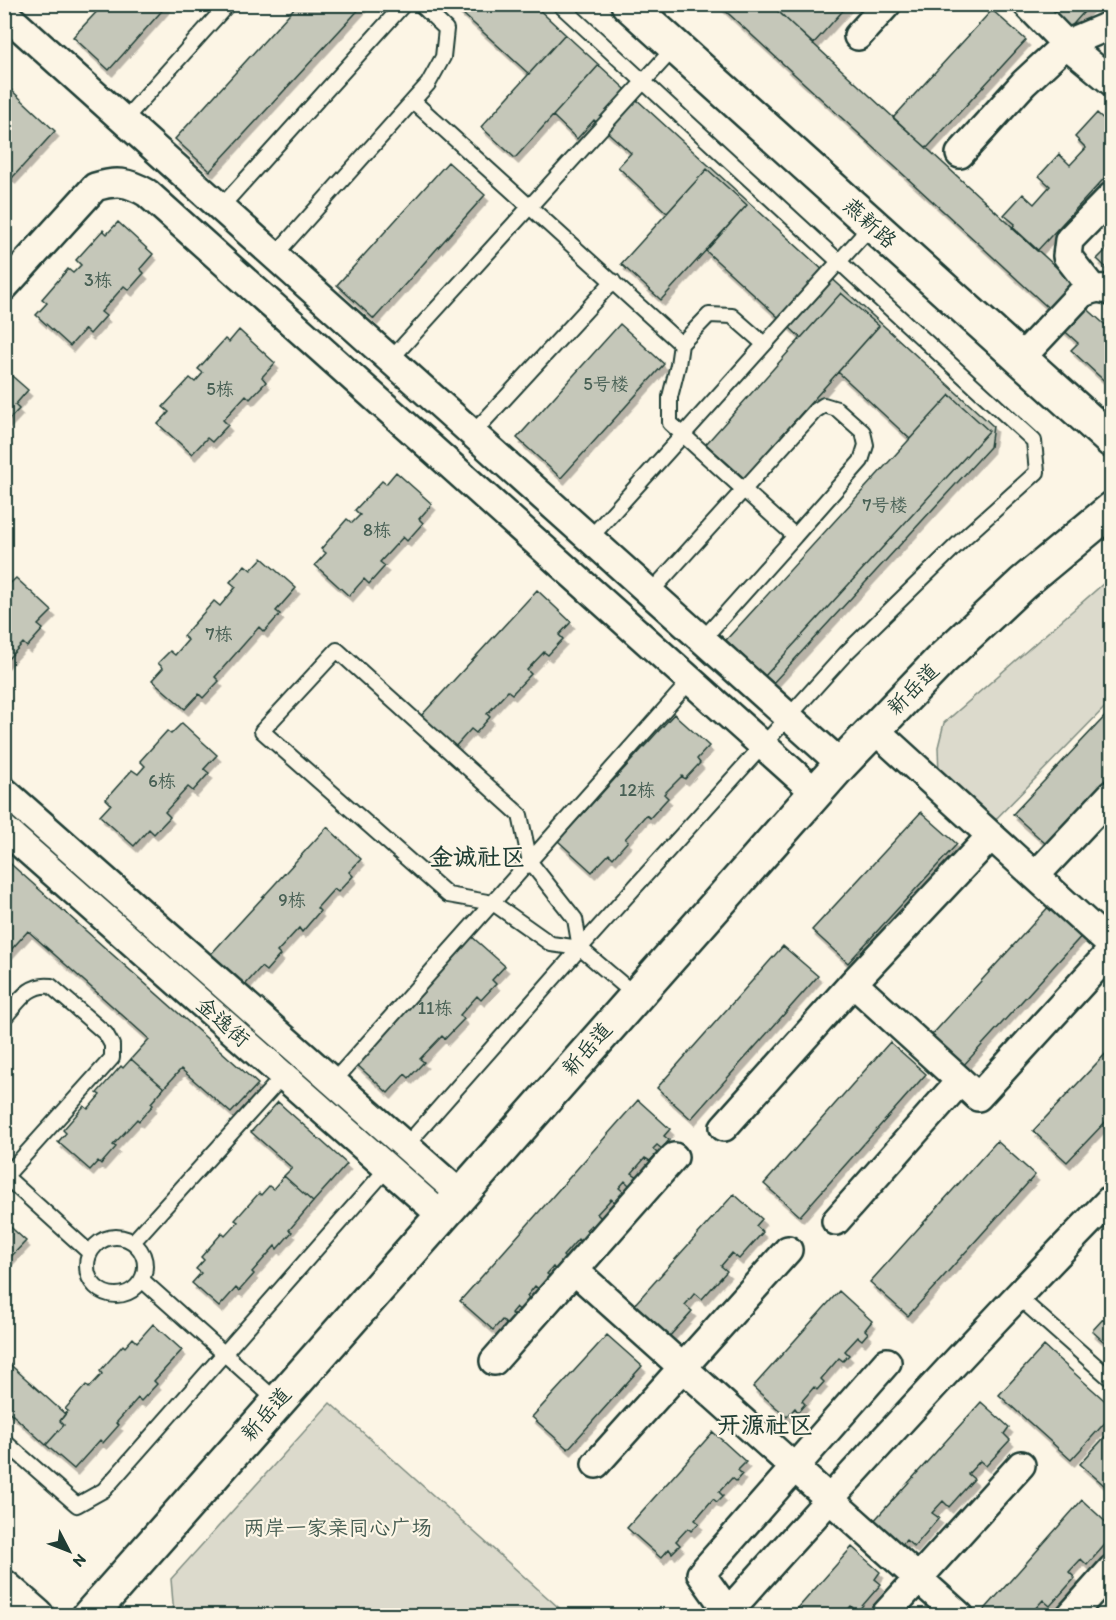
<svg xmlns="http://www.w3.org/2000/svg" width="1116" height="1620" viewBox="0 0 1116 1620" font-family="Itim,'LXGW WenKai TC',sans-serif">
<defs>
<filter id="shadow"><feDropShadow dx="3.5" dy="6" stdDeviation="0" flood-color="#0004"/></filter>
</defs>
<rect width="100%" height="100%" fill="#fcf5e5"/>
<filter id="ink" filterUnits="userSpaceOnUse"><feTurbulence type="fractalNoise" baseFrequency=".0167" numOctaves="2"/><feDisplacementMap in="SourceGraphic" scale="12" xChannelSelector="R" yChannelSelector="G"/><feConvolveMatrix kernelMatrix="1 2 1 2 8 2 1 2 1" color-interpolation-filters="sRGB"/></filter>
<g filter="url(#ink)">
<!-- green -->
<path fill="#dcdacc" stroke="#7e8c80" stroke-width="1.5" d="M1111,577V701L993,822L939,775L938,747L944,723Z
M330,1403L567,1615H174L171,1579Z"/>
<!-- building -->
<path fill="#c5c7b9" stroke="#1f3d34" stroke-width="1.5" filter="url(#shadow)" d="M104,4H168L109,70L73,37Z
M298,4H364L210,171L175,139Z
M452,4H533L565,34L529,74Z
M718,4H770L1080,289L1056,315Z
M784,4H849L813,44L778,11Z
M1040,4H1091L1068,30Z
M992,10L1026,40L927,148L893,118Z
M565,34L599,65L515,158L481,127Z
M599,65L993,426L990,447L773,683L765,676L989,431L950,395L910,439L838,372L879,326L841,293L801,338L706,251L747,205L707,169L667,213L618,167L631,153L594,120L577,139L553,116Z
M8,87L55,131L12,178L9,175L4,180V91Z
M1097,113L1109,124L1112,121V170L1037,251L1012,228L1015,224L1004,215L1023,194L1034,204L1050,186L1039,176L1059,154L1070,165L1086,148L1075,137Z
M448,162L485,195L374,319L337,285Z
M707,169L747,205L661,300L621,264Z
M118,222L153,254L140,269L144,273L129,290L124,286L101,312L106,316L90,334L85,329L70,346L36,315L47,303L42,299L68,269L73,273L81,265L76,260L103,230L107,234Z
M1112,244V273L1097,259Z
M841,293L879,326L744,478L706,444Z
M1082,304L1112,331V388L1071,350L1078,343L1059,326Z
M620,324L664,364L561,478L517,438Z
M239,330L275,363L262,377L266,382L250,399L246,395L223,420L228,425L212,442L207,438L192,454L158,424L169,412L163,407L190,378L195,382L203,373L198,369L225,339L229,342Z
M4,369L28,390L15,405L19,409L4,425Z
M950,395L989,431L765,676L726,640Z
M396,472L432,504L419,519L423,523L407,541L403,537L380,562L385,566L369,584L364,579L349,596L315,565L326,553L321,549L347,519L352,523L360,515L355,510L382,481L386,484Z
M262,558L296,588L276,611L280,614L264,632L259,627L215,677L219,681L203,698L199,694L185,709L152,680L163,668L158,663L170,651L175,655L188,640L183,636L214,601L220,606L236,587L230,582L245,565L251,570Z
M16,578L52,611L38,625L43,629L27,647L23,643L4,663V589Z
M537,590L571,622L559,635L563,639L548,655L544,652L527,670L531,674L512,694L508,691L487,714L490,717L476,733L471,729L454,748L420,717Z
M1112,709V773L1046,844L1013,814Z
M674,714L709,746L697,759L700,763L685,779L682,776L664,794L668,798L650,818L646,815L625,839L628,841L613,858L609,854L592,872L558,841Z
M182,723L217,755L204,769L209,773L193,791L188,787L165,812L170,817L154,834L149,829L134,846L100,816L111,804L106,799L132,770L138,774L145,766L140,761L167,731L171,734Z
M921,812L957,844L848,963L812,930Z
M327,827L361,859L349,872L353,876L338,892L334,889L317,908L320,911L302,932L299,928L277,952L280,955L266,971L261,967L245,985L211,954Z
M4,858L258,1084L231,1113L181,1069L164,1088L131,1059L149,1039L28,931L9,952L4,948Z
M1052,903L1085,932L962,1067L930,1037Z
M470,935L505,966L492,980L496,984L481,1000L477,996L460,1015L464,1019L445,1039L442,1036L420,1059L424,1062L409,1078L405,1074L388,1093L354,1062Z
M783,946L818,976L691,1119L657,1088Z
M890,1042L926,1074L800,1216L764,1184Z
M1112,1047V1115L1067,1162L1033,1131Z
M131,1059L164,1088L151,1103L153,1105L139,1121L137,1119L113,1145L116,1147L101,1164L98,1161L90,1170L58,1142L66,1133L63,1130L84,1106L88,1109L100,1095L97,1093L121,1066L123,1068Z
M638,1100L670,1129L664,1136L669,1140L662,1149L657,1145L653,1149L657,1153L650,1161L645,1158L632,1173L638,1177L630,1186L625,1181L619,1188L625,1193L616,1203L611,1199L597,1214L603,1220L595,1228L591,1225L586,1230L590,1233L582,1243L578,1239L563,1256L567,1260L557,1272L553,1267L547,1274L552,1278L541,1291L535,1286L527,1296L532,1301L522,1312L516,1307L511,1313L517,1317L508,1326L502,1320L493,1330L460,1301Z
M278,1102L347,1164L313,1202L284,1176L292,1168L251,1132Z
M997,1141L1035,1175L908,1316L870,1282Z
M284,1176L313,1202L289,1230L292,1232L277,1249L275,1246L252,1272L254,1274L239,1291L236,1288L219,1307L192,1283L201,1273L196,1269L204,1260L201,1257L222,1233L225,1236L238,1222L235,1220L259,1193L261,1195L269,1186L273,1189Z
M734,1194L762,1219L756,1226L763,1232L739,1259L732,1253L721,1266L727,1271L702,1299L695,1293L685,1305L692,1311L667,1339L625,1315Z
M4,1221L26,1241L4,1264Z
M839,1291L872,1321L865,1330L868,1333L862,1340L858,1337L845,1351L849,1355L843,1361L839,1358L821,1379L824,1382L817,1390L814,1387L802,1401L805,1404L798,1412L795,1408L787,1417L753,1387Z
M1103,1319L1112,1327V1349L1092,1331Z
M153,1324L182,1350L154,1381L157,1384L141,1401L138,1398L116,1423L119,1425L103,1443L100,1440L74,1469L46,1445L64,1425L60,1421L68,1411L65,1409L86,1385L89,1388L102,1374L100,1371L123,1345L125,1347L133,1338L137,1342Z
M607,1335L642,1366L568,1449L532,1417Z
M1044,1346L1112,1407V1415L1071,1460L999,1395Z
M4,1359L65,1414L60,1421L64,1425L46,1445L4,1407Z
M981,1402L1009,1427L1004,1434L1010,1440L986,1466L980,1461L968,1474L974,1479L949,1507L943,1501L932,1513L939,1518L914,1547L906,1540L899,1548L872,1523Z
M1112,1429V1492L1080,1464Z
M713,1432L746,1462L738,1470L742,1474L736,1481L732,1478L719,1492L723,1496L717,1502L713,1499L695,1520L699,1523L691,1531L688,1528L676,1541L680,1545L672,1553L669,1549L661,1558L627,1528Z
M1082,1500L1110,1526L1105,1532L1111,1538L1087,1565L1081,1559L1069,1572L1075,1578L1050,1606L1043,1600L1033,1611L1038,1616H979Z
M852,1547L880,1572L875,1579L881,1584L857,1612L851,1606L842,1616H791Z"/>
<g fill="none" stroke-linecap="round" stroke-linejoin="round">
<defs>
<path id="lane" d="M414,102L681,344L678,365L670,397V423L795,536L702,640
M124,120L228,4
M221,207L404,4
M275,255L428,84L443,57L446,29L420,4
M681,344L709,315L732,316L764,344
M391,359L675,47
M473,433L613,281
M590,538L872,225
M650,593L815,411L824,405L837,409L863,432L866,445L861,461L795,536
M337,650L520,815L530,862L575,919L580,948L551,944L493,903L448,895L262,731Z
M580,948L635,995
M4,1018C19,1002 28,983 51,986L106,1034L112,1045V1058L4,1178
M333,1082L690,681
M403,1149L580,948L846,653L965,537L1037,472L1034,441L559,4
M4,1175L90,1253
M87 1266a29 29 0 1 1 58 0a29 29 0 1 1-58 0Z
M133,1242L283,1076
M142,1280L277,1401
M1016,1295L1112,1380
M4,1441L77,1505L104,1490L391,1164"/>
<path id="street" d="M1027,4L1066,44L1112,82
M4,13L841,764
M858,36L887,4
M960,154L1024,83L1066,44L1104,28L1112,23
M4,287L95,187C117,180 128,182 147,193L815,792
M1092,288L1067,256L1069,240L1112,196
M1020,359L1081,294C1093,288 1100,286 1112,292
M874,729L1112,946
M4,791L460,1194
M4,829L441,1215
M1035,876L1112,794
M853,983L978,1097L1112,950
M724,1127L853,983L991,836
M836,1221L960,1081
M574,1270L960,1616
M494,1361L674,1157
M887,1362L701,1574L728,1612C853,1472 980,1333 1112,1198
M596,1464L788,1250
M884,1616L1021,1465
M1070,1616L1112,1569"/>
<path id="secondary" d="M628,4L1112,441
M4,1587L37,1616
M89,1616L841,764L940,661L1023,583L1112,509"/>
</defs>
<!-- lane casing -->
<use href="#lane" stroke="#1f3d34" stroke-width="18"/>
<!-- street casing -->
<use href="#street" stroke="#1f3d34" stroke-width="32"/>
<!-- secondary casing -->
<use href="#secondary" stroke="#1f3d34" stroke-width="38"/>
<!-- lane -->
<use href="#lane" stroke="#fcf5e5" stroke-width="14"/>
<!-- street -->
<use href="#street" stroke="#fcf5e5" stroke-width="27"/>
<!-- secondary -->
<use href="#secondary" stroke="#fcf5e5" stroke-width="33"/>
</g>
</g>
<g text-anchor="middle" stroke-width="4.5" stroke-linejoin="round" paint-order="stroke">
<!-- number labels -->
<g font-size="18" fill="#486055">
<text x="98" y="286">3栋</text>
<text x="606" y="390">5号楼</text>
<text x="220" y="395">5栋</text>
<text x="885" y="511">7号楼</text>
<text x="377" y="536">8栋</text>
<text x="219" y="640">7栋</text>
<text x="162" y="787">6栋</text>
<text x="637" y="796">12栋</text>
<text x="292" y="906">9栋</text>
<text x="435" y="1014">11栋</text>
</g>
<!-- street labels -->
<g font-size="21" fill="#1f3d34" stroke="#fcf5e5">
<text transform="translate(870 223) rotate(42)" y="7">燕新路</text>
<text transform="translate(913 689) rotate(-45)" y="7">新岳道</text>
<text transform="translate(223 1022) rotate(41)" y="7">金逸街</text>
<text transform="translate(587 1049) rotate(-49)" y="7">新岳道</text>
<text transform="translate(266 1414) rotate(-49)" y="7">新岳道</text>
</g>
<!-- park labels -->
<g font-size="21" fill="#455c52" stroke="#fcf5e5">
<text x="338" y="1535">两岸一家亲同心广场</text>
</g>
<!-- quarter labels -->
<g font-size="24" font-weight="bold" fill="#1f3d34" stroke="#fcf5e5">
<text x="477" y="865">金诚社区</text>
<text x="765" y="1433">开源社区</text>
</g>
</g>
<!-- margin -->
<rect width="1116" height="1620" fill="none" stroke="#fcf5e5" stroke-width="24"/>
<rect x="12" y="12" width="1092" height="1596" fill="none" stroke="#1f3d34" stroke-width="2" filter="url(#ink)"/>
<!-- north arrow -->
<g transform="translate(69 1551) rotate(132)" stroke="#fcf5e5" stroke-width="4.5" paint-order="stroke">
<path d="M0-4.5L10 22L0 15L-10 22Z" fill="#1f3d34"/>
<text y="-9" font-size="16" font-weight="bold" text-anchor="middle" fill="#1f3d34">N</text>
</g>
</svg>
